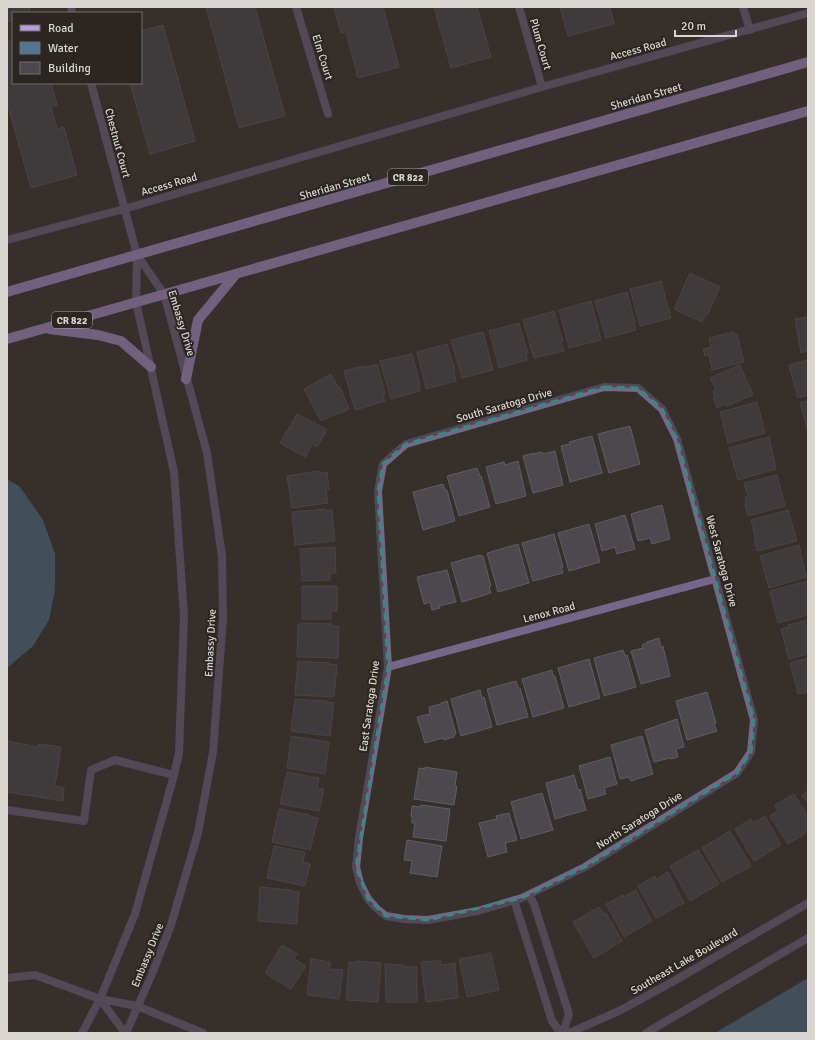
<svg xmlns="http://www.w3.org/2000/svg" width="815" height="1040" viewBox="0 0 815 1040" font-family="Signika,sans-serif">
<rect width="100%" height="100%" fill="#36302b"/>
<!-- water -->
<path fill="#517694" d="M7,479L20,487L43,520L55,554V589L49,620L33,646L7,668Z
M808,978V1033H715Z"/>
<!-- building -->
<path fill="#4b484e" stroke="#5f5c63" d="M7,7H29L30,13H13V20L7,22Z
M206,7H255L285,116L239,128Z
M337,7H383L399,67L358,78L346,32L341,33L334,8Z
M434,7H477L491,57L451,68Z
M560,7H610L614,24L568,36Z
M163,25L195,141L150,154L130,83H141V31Z
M13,40V83H51L57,105L51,107L57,129L64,127L77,175L31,188L7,102V42Z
M690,273L720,287L708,314L706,313L702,322L674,309Z
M661,281L671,318L640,326L630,289Z
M627,292L635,322H634L636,330L606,338L595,301Z
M591,301L601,340L569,348L559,310Z
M554,311L563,341H561L564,351L534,358L523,320Z
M808,317V351L801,353L795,319Z
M519,323L528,353L526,354L527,360L499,368L489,331Z
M483,332L493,370L462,378L451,340Z
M734,332L735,335L737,334L744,362L712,370L709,355L705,356L703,349L711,347L709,338Z
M447,344L455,371L454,372L456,381L426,389L417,352Z
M412,354L420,384H419L420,391L391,399L380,361Z
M808,360V395L798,398L789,365Z
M377,364L385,394L383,395L385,401L355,410L344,371L363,366V368Z
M740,365L753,395L727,406L726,404L717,408L713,398L715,397L713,391L716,390L710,378Z
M331,374L338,387H340L349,409L339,414L338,413L321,421L304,389Z
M808,401V431L800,403Z
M757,402L765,433L728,443L720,412Z
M297,414L327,430L317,447L312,444L305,457L280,443Z
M630,426L640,464L609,473L598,434Z
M592,436L602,473L570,482L561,446L570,444L569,442Z
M769,437L776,469L738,480L729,448Z
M555,451L563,485L533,493L523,456L534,453L533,454L542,452L543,454Z
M518,461L526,496L496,504L486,467L504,462L505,465Z
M477,468L480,476H481L490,507L459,516L447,476Z
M319,471V473L327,472L329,489L326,490L328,503L292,508L287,476Z
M777,475L785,506L748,516L745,504L746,503L745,497L748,496L744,483Z
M443,484L445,490H447L455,521L423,530L413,492Z
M662,505L670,539L652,544L650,538L638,541L631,514Z
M326,509L327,511L332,510L335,541L295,545L292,512Z
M788,510L797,541L757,551L754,540H756L751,520Z
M625,515L635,549L617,554L615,547L602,551L595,524Z
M589,524L600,562L569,571L558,533Z
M554,534L563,567H561L563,573L533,581L522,543Z
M518,544L529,583L498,592L487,553Z
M799,545L806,577L769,588L760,556Z
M335,547L336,573H330V580L302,581L300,549Z
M480,555L481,556H483L491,586L489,587L491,593L462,602L451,563Z
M447,570L456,602L439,606L440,608L432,610L430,602L424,604L417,577Z
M808,581V615L778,623L770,591Z
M302,586H337V611H331V619H302Z
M808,620V654L789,659L781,629L789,627L788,625Z
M300,623L332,624V626H339L338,658L297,657L298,625H300Z
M659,638L661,647L663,646L670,676L641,684L631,651L643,648L642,645L647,643V642Z
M623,650L625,656L627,655L636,687L604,696L594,658Z
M808,658V692L798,694L790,663Z
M589,659L600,698L569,707L558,668Z
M298,661L329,663L328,664L337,665L334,697L295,695Z
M552,670L553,676H555L564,708L533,717L522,679Z
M516,681L518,688H520L528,717L497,725L487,689Z
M480,690L482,698L484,697L492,727L461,736L451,699Z
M707,692L716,723L714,724L717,731L687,740L676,701Z
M295,699L326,701V702L334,703L330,736L291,731Z
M447,701L456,734L454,735V737L444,740L443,738L425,743L417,717L430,714L429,707L441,704V703Z
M677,719L684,747L676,749L678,757L670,759V758L654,762L645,730Z
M291,736L329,742L325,774L287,768Z
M642,736L653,774L631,781L629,777L620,779L611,745Z
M7,741L38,747L39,744L61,747L55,786L64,788L63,801L7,792Z
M610,757L617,784L604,788L606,794L588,799L579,766Z
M425,767L457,772L455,786H457L454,805L414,799L419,768L425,769Z
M287,772L319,778L317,788L324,789L319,811L280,804Z
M574,775L578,790L580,789L586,810L555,819L546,783Z
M808,791V802L802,796Z
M542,793L553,830L521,839L511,802Z
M794,794L808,816V832L788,844L770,816L778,811L775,805Z
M421,805L450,809L446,841L413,837L415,823H412V817L411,816L412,806L421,807Z
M279,809L310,815V816L318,818L310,850L272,842Z
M509,813L517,840L505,843L507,852L488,857L479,823L497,819L496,816Z
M765,816L781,845L754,861L735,829L751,819L753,823Z
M730,831L751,866L722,882L702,848Z
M407,840L442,846L437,877L410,873L412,861L404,860Z
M274,846L305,852L303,862L310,864L305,886L267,878Z
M698,850L719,884L690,901L670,866Z
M668,872L684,903L656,918L638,886L655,876L656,879Z
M260,887L291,890V891L299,892L297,924L258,921Z
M636,890L652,921L624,937L606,904L623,895L624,897Z
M599,907L604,914L606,913L622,941L594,958L573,922Z
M282,945L297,954L294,959L306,966L291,989L265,973Z
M491,953L499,990L467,997L459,959Z
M311,959L330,962L329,969L343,970L339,999L307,995Z
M357,961L381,963L378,1002L346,1000L349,962L357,963Z
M433,961H441V965L455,963L458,998L426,1002L421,962Z
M385,964L404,965V967H417V1002H386Z"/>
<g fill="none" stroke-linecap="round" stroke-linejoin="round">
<!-- lane -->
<path stroke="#75678a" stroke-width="8" d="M7,810L84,821L91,770L115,760L174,775
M7,978L35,975L100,999"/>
<!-- street -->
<path stroke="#75678a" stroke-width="8" d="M71,7L72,13
M296,7L328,114
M519,7L542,87
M743,7L750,30
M7,240L124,209L542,87L808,13
M604,387L638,388L662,409L677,439L754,720L751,752L737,773L585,867L522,898L478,911L428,920L404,919L386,916L376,908L368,899L360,883L356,867L359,838L388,667L378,491L383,464L406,444Z
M388,667L715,579
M529,895L534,904L569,1014L563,1033
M514,900L552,1021L561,1033
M100,999L137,1006L203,1033
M100,999L125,1033
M82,1033L100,999L135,914L174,775L179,753L184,616L174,472L136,302L137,255L91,83
M126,1033L152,974L171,925L198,833L213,752L223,619L222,556L207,453L164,294L137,255
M569,1033L619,1011L674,981L808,903
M646,1033L808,938"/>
<!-- primary -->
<path stroke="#b99be2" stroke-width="10" d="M7,292L808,62
M49,329L98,335L121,341L151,367
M7,339L808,111
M186,379L198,320L236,274"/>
</g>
<!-- marked area -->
<path d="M0 0H815V1040H0ZM604,387L638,388L662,409L677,439L754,720L751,752L737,773L585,867L522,898L428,920L386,916L368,899L356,867L388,667L378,491L383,464L406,444Z" fill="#36302b" fill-opacity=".55" fill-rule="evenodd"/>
<path fill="none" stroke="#378982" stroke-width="3" stroke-dasharray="8 5" stroke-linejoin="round" d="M604,387L638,388L662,409L677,439L754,720L751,752L737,773L585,867L522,898L428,920L386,916L368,899L356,867L388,667L378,491L383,464L406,444Z"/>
<g text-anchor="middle" stroke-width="4" stroke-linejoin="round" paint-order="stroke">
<!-- shield labels -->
<g fill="#2b2621" stroke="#a5a19d" stroke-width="1">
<rect x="388" y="169" width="40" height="16" rx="3"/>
<rect x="52" y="312" width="40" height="16" rx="3"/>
</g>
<g font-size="10" font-weight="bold" fill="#d9d6d2">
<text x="408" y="181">CR 822</text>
<text x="72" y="324">CR 822</text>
</g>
<!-- street labels -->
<g font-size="11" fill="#d9d6d2" stroke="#2b2621">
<text transform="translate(541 44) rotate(74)" y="4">Plum Court</text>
<text transform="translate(638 49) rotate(-15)" y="4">Access Road</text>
<text transform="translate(323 57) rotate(73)" y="4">Elm Court</text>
<text transform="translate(646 96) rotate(-16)" y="4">Sheridan Street</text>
<text transform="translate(118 143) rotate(75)" y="4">Chestnut Court</text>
<text transform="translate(169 184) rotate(-16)" y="4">Access Road</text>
<text transform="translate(335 186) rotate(-16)" y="4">Sheridan Street</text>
<text transform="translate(182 323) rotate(73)" y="4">Embassy Drive</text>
<text transform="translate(504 405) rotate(-16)" y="4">South Saratoga Drive</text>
<text transform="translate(722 561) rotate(75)" y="4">West Saratoga Drive</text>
<text transform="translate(549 612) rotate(-15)" y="4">Lenox Road</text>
<text transform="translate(210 643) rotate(-87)" y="4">Embassy Drive</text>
<text transform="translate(369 706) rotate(-82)" y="4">East Saratoga Drive</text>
<text transform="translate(639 820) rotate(-32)" y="4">North Saratoga Drive</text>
<text transform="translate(147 955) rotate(-68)" y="4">Embassy Drive</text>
<text transform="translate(684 961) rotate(-30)" y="4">Southeast Lake Boulevard</text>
</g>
</g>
<!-- border -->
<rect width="815" height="1040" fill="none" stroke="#d9d6d2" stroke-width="16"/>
<!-- legend -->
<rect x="12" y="12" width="130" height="72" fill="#2b2621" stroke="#716c68"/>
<rect x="20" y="25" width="20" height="6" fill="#b99be2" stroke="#716c68"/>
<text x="48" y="32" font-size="12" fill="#d9d6d2">Road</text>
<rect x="20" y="42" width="20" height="12" fill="#517694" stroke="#716c68"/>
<text x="48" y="52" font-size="12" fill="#d9d6d2">Water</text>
<rect x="20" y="62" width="20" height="12" fill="#4b484e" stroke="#716c68"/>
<text x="48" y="72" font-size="12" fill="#d9d6d2">Building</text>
<!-- scale -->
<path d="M675 30v6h61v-6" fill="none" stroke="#d9d6d2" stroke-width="2"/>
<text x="681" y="30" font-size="12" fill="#d9d6d2" stroke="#2b2621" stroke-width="3" paint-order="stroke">20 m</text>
</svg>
